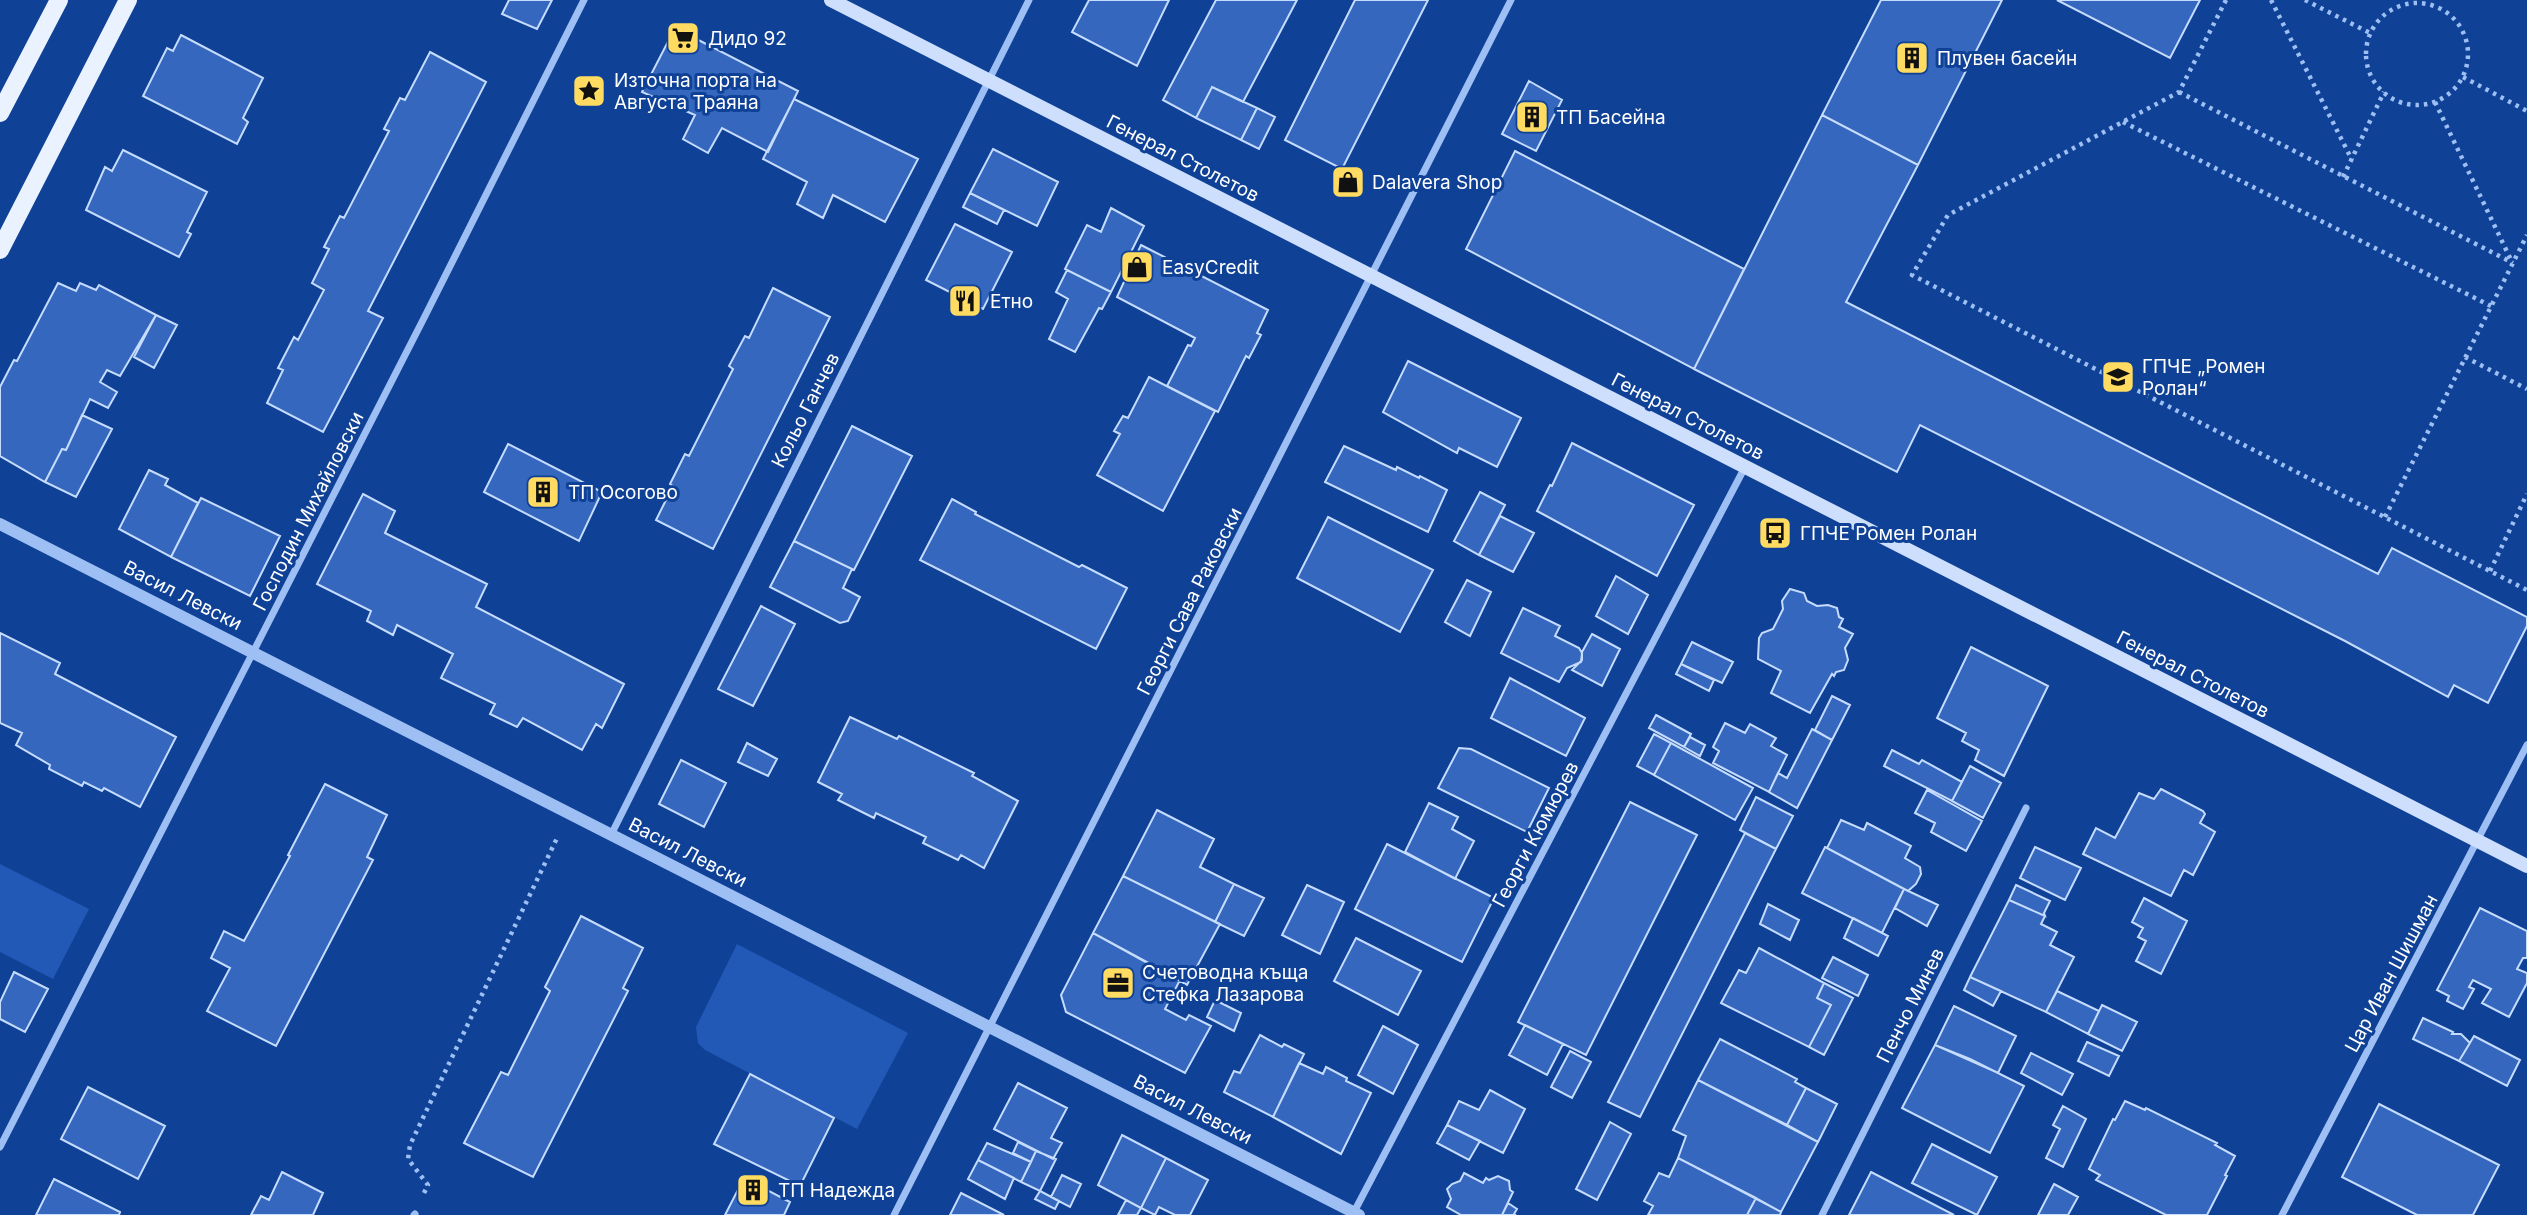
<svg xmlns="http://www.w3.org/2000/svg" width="2527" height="1215" viewBox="0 0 2527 1215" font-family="Inter,sans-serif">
<rect width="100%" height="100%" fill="#0f4196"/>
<!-- green -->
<path fill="#2259b6" d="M0,864L89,909L53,979L0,952Z
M737,944L908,1033L857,1129L705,1050L698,1043L696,1027Z"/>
<!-- building -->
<path fill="#3467bd" stroke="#c6dcfe" stroke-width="2" d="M509,0H552L537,29L502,14Z
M1089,0H1169L1137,66L1072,32Z
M1216,0H1297L1243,102L1212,87L1196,118L1163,100Z
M1355,0H1428L1342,169L1285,140Z
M1881,0H2002L1918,165L1822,115Z
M2057,0H2200L2170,58Z
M675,28L798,91L768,152L722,128L708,153L683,139L695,115L642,92Z
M181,35L263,78L243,118L248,122L237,144L143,96L167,48L173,51Z
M430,52L486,82L368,311L383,318L323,432L267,403L283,370L278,368L294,337L298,340L324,290L312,283L329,249L324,247L340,216L344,218L389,131L384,129L400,98L405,100Z
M1529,81L1562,100L1536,151L1502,134Z
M1212,87L1257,108L1241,140L1196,118Z
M794,99L918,159L885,222L833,195L823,218L797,204L807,182L763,159Z
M1257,108L1275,117L1259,149L1241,140Z
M1822,115L1918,165L1846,302L2378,574L2392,548L2527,617V626L2488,703L2454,685L2448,697L2345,641L1920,425L1897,472L1694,369Z
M993,149L1058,182L1037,226L970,193Z
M123,150L207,192L187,232L191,234L179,257L86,210L105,167L112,171Z
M1515,151L1744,269L1694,369L1466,249Z
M970,193L1004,210L997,224L963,207Z
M1111,208L1144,226L1111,292L1065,269L1087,225L1101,232Z
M955,224L1012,252L983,309L926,280Z
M1141,245L1268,310L1257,333L1261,335L1249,358L1246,356L1218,412L1167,386L1188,345L1191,346L1195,338L1117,297Z
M1067,270L1111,292L1102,309L1099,308L1075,352L1049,339L1068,299L1056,292Z
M58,283L76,291L80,283L96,290L99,285L156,315L120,376L107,370L100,382L117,392L108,408L90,399L66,450L62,449L45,482L0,456V387L14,360L17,361Z
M773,288L830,317L713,549L656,520L673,486L670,484L685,454L689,456L733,369L729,366L745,336L749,338Z
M156,315L177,325L154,368L134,357Z
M1408,361L1521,418L1497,467L1459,448L1457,453L1383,412Z
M1149,377L1215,411L1163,511L1097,475L1120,434L1114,431L1123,416L1128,418Z
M82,415L112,429L76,497L45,482L62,449L66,450Z
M852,426L912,456L854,570L794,541Z
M1572,443L1694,505L1657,576L1537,511L1550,485L1552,486Z
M508,444L602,492L579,541L484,492Z
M1344,446L1396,470L1397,467L1419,478L1420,476L1447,490L1428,532L1325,482Z
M149,470L168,479L165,485L198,503L171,557L119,529Z
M1480,492L1505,505L1479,555L1454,541Z
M363,494L395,511L385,533L487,584L476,607L624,684L602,728L596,724L582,750L523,718L517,727L490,714L495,704L441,678L453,654L397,625L393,635L367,621L371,611L317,584Z
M201,498L280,536L250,596L171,557Z
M952,499L976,512L975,514L1079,567L1082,565L1127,588L1096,649L920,560Z
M1500,516L1534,533L1513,572L1479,555Z
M1328,517L1433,570L1400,632L1297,578Z
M794,541L852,569L843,588L860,597L848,621L840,623L770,587Z
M1616,576L1648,595L1628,634L1596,616Z
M1467,580L1491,592L1470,636L1445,622Z
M1790,589L1804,593L1807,601L1817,606L1828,605L1837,608L1839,617L1843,619L1839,627L1853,634L1845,648L1848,660L1844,670L1836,672L1834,676L1832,674L1810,713L1771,693L1781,671L1758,659L1759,638L1762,633L1773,629L1783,609L1782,601Z
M761,606L795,624L753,706L718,689Z
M1523,608L1560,626L1555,636L1579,648L1582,653L1581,662L1567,668L1559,682L1501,653Z
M0,633L60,663L55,674L176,737L140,807L104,788L102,791L84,782L82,786L49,769L50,765L16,745L22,733L0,723Z
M1592,634L1620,649L1602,686L1572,670L1582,660V652Z
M1692,642L1733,662L1722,683L1681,664Z
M1971,647L2048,686L2004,776L1975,760L1979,750L1962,741L1966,733L1937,718Z
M1681,664L1714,680L1709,691L1676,674Z
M1510,678L1585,718L1566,756L1491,718Z
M1832,696L1850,705L1832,740L1815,730Z
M1656,715L1691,734L1684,747L1649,728Z
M850,717L897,739L899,736L974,773L972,776L1018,801L984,868L961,855L958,860L923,843L926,837L876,813L874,818L838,800L842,794L818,782Z
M1725,723L1745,733L1750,724L1776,738L1771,746L1787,755L1769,792L1713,763L1719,751L1713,747Z
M1812,729L1832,740L1797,808L1769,792L1778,773L1787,778Z
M1654,734L1671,743L1654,775L1637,766Z
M1690,737L1705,745L1700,756L1684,747Z
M747,743L777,759L768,776L738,762Z
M1671,743L1753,788L1735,820L1654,775Z
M1459,748L1471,749L1549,788L1527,832L1438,788Z
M1892,750L1919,764L1922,760L1962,782L1952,801L1884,766Z
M681,760L726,783L704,827L659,804Z
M1970,766L2001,783L1983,818L1952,801Z
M325,784L387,815L367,857L373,860L276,1046L207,1011L230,968L211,958L224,931L244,941L290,856L288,855Z
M2161,789L2203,811L2205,814L2200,823L2215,832L2193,875L2184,870L2171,896L2083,854L2096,828L2115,838L2139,793L2154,799Z
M1927,790L1982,821L1966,851L1931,832L1935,823L1915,813Z
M1756,797L1793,816L1776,849L1740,830Z
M1630,802L1697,835L1586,1055L1518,1022Z
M1429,803L1458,817L1452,829L1474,841L1455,879L1405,852Z
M1157,810L1214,839L1200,867L1234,884L1215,922L1123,876Z
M1841,820L1864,830L1867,823L1911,846L1905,858L1920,867L1921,874L1916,884L1908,891L1827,848Z
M1745,833L1776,849L1640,1117L1608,1102Z
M1387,844L1494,898L1462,962L1355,909Z
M1825,847L1904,889L1882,933L1802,893Z
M2035,847L2081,868L2065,900L2020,878Z
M1123,876L1220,924L1187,985L1093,933Z
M1234,884L1264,898L1244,936L1215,922Z
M1307,885L1344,902L1320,954L1282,935Z
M2016,885L2050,901L2044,913L2045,916L2009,900Z
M1904,889L1938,905L1927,926L1895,908Z
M2144,898L2187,921L2161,974L2136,961L2146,941L2138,937L2143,928L2132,922Z
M2009,900L2045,916L2041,924L2057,932L2050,945L2074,957L2046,1012L1970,977Z
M1768,904L1799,920L1790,940L1760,924Z
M2480,908L2527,931V958H2523L2517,969L2527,973V983L2509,1017L2482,1003L2491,989L2473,980L2469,987L2474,989L2463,1009L2447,1001L2449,996L2437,990Z
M581,916L643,948L623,988L628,991L533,1177L464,1143L501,1072L508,1075L550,991L545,987Z
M1853,918L1888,936L1878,956L1844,938Z
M1093,933L1180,980L1165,1009L1186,1020L1189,1015L1211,1026L1185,1073L1066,1012L1061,995Z
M1356,938L1421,971L1398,1015L1334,981Z
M1759,948L1824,983L1817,998L1831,1005L1809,1047L1721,1003L1739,970L1746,973Z
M1833,957L1868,975L1858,996L1822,978Z
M14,972L48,989L25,1032L0,1019V1002Z
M1970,977L2001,991L1993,1006L1964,990Z
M1824,983L1853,998L1824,1055L1809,1047L1831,1005L1817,998Z
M2057,991L2099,1011L2088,1034L2046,1012Z
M1215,1000L1241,1013L1234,1031L1207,1017Z
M2102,1005L2137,1022L2122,1051L2088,1034Z
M1954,1006L2016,1036L1998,1073L1935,1045Z
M2423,1018L2453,1032L2452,1034H2461L2470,1043L2459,1061L2413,1039Z
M1525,1025L1563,1044L1547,1075L1509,1055Z
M1383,1026L1418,1045L1393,1094L1358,1075Z
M1260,1035L1282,1047L1284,1044L1304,1054L1273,1117L1224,1092L1234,1071L1240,1073Z
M2474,1036L2520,1060L2507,1086L2459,1061Z
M1720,1039L1797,1079L1795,1082L1806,1088L1787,1125L1698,1080Z
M2087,1042L2119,1056L2109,1076L2078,1061Z
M1935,1045L1970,1059L2024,1086L1990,1153L1902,1108Z
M1570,1051L1591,1062L1572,1098L1551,1087Z
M2031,1053L2073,1074L2062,1095L2021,1073Z
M1299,1063L1323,1074L1326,1067L1347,1078L1346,1081L1371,1093L1341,1154L1273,1117Z
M750,1074L834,1118L800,1186L714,1144Z
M1698,1080L1818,1142L1781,1212L1678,1158L1686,1136L1673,1130Z
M1018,1083L1067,1108L1051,1138L1062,1143L1053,1159L994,1129Z
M88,1087L165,1126L138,1179L61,1139Z
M1806,1088L1837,1104L1818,1142L1787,1125Z
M1490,1090L1525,1109L1503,1153L1447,1125L1459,1101L1479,1110Z
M2125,1101L2145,1110L2146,1108L2217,1143L2215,1145L2235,1156L2225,1175L2227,1176L2207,1215H2166L2096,1180L2100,1175L2089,1169L2113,1119L2115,1120Z
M2379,1104L2499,1165L2473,1215H2417L2342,1177Z
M2063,1106L2086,1119L2063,1167L2046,1158L2060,1129L2053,1125Z
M1610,1122L1631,1134L1597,1200L1576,1189Z
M1447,1125L1480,1141L1469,1160L1437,1143Z
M1122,1135L1166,1158L1141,1208L1098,1185Z
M1018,1142L1036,1151L1031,1162L1013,1153Z
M987,1143L1031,1162L1021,1182L978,1160Z
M1932,1144L1997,1177L1977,1215L1912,1183Z
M1036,1151L1056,1159L1040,1191L1021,1182Z
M1166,1158L1208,1180L1190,1215H1175L1159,1207L1155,1215L1141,1208Z
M1678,1158L1756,1198L1747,1215H1648L1653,1206L1644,1201L1659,1173L1669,1177Z
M978,1160L1014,1178L1005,1199L968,1179Z
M282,1172L323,1193L313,1215H251L261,1196L269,1200Z
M1871,1172L1954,1215H1849Z
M1464,1173L1483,1183L1486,1178L1489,1180L1498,1176L1509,1181L1510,1190L1513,1192L1502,1215H1461L1447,1207L1451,1199L1447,1189L1452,1184L1460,1181Z
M1062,1175L1081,1184L1070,1207L1051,1197Z
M744,1178L790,1202L784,1215H725Z
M54,1179L120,1212L119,1215H36Z
M2054,1184L2078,1197L2068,1215H2038Z
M1040,1191L1059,1201L1055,1209L1035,1199Z
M961,1193L1004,1215H950Z
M1756,1198L1781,1212L1780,1215H1747Z
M1126,1200L1141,1208L1137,1215H1118Z
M1508,1203L1517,1209L1514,1214L1516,1215H1502Z"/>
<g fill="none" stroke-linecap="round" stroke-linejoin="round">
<!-- path -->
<path stroke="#9ebff4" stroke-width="4.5" stroke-dasharray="3.5 5" stroke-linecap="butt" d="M2226,0L2179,92L1948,215L1912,275L2527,590
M2271,0L2352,160
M2305,0L2370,33
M2366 54a51 51 0 1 1 102 0a51 51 0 1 1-102 0Z
M2463,77L2527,111
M2179,92L2513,263
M2435,102L2512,262
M2123,122L2491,306
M2343,177L2384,92
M2465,357L2527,389
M2385,517L2527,235
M2490,571L2527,494
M424,1193L428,1185L408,1159L410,1145L558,836"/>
<!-- minor -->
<path stroke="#9ebff4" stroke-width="7" d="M611,835L1029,0
M0,1147L425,316L584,0
M1353,1214L1745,467
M414,1215L415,1214
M894,1215L1511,0
M1822,1215L2026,808
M2282,1215L2527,745"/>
<!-- tertiary -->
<path stroke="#9ebff4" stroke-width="12" d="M0,524L1359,1215"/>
<!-- secondary -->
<path stroke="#cedffd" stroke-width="14" d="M831,0L2527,866"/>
<!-- primary -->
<path stroke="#ebf2ff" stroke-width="18" d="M0,113L59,0
M0,250L128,0"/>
</g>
<!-- icons -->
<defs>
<symbol id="supermarket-square" viewBox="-11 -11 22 22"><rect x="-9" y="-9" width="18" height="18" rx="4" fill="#ffdc61" stroke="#0f4196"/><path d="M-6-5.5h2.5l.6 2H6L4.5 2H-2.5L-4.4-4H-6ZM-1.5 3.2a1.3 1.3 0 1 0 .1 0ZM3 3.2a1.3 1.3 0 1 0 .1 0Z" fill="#111"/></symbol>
<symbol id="building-square" viewBox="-11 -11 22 22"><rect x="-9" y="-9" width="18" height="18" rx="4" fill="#ffdc61" stroke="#0f4196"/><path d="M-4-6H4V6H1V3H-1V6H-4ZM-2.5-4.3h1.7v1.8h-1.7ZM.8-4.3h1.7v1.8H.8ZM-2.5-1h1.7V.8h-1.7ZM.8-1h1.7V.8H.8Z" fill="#111"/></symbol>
<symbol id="sight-square" viewBox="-11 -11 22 22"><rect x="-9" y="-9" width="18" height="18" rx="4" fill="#ffdc61" stroke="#0f4196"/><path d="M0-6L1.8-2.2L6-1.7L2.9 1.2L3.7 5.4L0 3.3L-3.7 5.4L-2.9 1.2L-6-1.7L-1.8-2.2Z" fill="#111"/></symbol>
<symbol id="shop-square" viewBox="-11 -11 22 22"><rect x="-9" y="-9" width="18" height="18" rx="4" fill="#ffdc61" stroke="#0f4196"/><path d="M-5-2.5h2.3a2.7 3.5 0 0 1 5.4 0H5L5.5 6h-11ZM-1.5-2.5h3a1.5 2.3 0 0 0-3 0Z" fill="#111"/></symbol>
<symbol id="restaurant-square" viewBox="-11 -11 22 22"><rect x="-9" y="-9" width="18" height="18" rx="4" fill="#ffdc61" stroke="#0f4196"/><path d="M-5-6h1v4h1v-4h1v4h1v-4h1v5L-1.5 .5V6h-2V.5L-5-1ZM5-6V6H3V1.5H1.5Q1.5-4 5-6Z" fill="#111"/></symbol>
<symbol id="school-square" viewBox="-11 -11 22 22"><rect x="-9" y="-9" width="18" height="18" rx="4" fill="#ffdc61" stroke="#0f4196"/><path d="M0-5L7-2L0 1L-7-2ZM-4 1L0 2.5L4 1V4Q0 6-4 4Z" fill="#111"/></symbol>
<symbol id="bus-square" viewBox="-11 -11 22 22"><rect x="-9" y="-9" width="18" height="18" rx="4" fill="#ffdc61" stroke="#0f4196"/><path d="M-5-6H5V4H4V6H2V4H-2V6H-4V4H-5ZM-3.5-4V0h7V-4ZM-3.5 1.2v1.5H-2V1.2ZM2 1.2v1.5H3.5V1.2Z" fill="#111"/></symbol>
<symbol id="office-square" viewBox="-11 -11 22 22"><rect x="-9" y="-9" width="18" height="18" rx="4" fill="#ffdc61" stroke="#0f4196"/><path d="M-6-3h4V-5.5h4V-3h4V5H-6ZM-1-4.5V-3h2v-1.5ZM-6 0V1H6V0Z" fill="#111"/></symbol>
</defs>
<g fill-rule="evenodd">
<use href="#supermarket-square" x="664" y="19" width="38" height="38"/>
<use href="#building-square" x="1893" y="39" width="38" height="38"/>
<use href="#sight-square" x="570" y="72" width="38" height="38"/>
<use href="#building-square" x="1513" y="98" width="38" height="38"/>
<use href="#shop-square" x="1329" y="163" width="38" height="38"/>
<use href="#shop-square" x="1118" y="248" width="38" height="38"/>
<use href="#restaurant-square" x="946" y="282" width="38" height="38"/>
<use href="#school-square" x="2099" y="358" width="38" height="38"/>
<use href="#building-square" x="524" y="473" width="38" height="38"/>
<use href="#bus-square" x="1756" y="514" width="38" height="38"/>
<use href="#office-square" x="1099" y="964" width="38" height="38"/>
<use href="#building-square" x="734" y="1171" width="38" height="38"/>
</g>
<g text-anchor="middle" stroke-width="6" stroke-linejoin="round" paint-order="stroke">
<!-- poi labels -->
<g font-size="19" fill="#fff" stroke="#0f4196" text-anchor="start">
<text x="708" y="45">Дидо 92</text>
<text x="1937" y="65">Плувен басейн</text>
<text x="614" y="87">Източна порта на<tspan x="614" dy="22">Августа Траяна</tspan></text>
<text x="1556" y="124">ТП Басейна</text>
<text x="1372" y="189">Dalavera Shop</text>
<text x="1162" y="274">EasyCredit</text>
<text x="990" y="308">Етно</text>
<text x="2142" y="373">ГПЧЕ „Ромен<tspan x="2142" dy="22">Ролан“</tspan></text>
<text x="568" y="499">ТП Осогово</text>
<text x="1800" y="540">ГПЧЕ Ромен Ролан</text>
<text x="1142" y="979">Счетоводна къща<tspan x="1142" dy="22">Стефка Лазарова</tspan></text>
<text x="778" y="1197">ТП Надежда</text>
</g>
<!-- street labels -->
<g font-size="19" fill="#fff" stroke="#0f4196">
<text transform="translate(1183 158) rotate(27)" y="7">Генерал Столетов</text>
<text transform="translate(805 410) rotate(-63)" y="7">Кольо Ганчев</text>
<text transform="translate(1688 416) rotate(27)" y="7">Генерал Столетов</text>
<text transform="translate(308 511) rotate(-63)" y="7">Господин Михайловски</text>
<text transform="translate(183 595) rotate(27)" y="7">Васил Левски</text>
<text transform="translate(1189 601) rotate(-63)" y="7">Георги Сава Раковски</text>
<text transform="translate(2193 674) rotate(27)" y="7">Генерал Столетов</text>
<text transform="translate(1535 834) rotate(-62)" y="7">Георги Кюмюрев</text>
<text transform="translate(688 852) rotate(27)" y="7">Васил Левски</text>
<text transform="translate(2391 973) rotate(-62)" y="7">Цар Иван Шишман</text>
<text transform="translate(1910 1005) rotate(-63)" y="7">Пенчо Минев</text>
<text transform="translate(1193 1109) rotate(27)" y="7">Васил Левски</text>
</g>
</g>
</svg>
